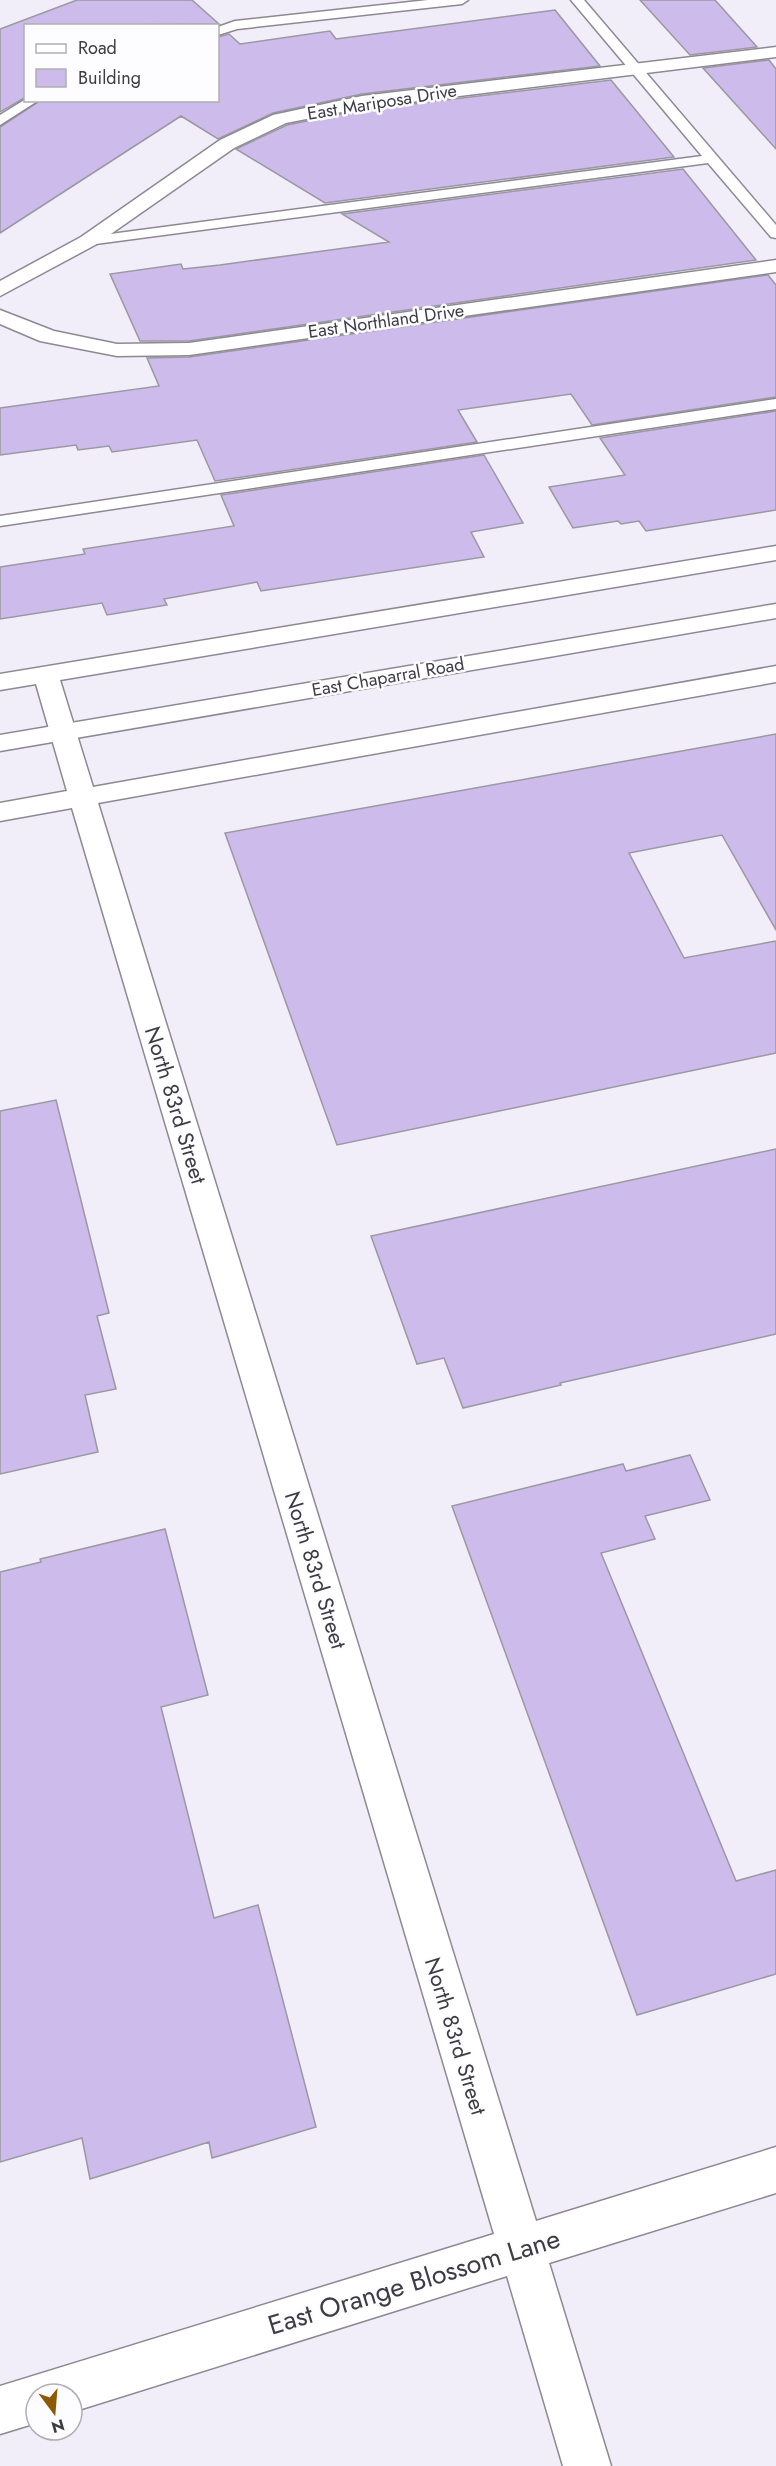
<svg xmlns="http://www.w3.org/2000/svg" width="776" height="2466" viewBox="0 0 776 2466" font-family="Jost,sans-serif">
<rect width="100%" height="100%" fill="#f1eef9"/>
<!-- building -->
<path fill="#ccbbeb" stroke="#9c98a2" stroke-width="1.5" d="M77,0H192L219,24L26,26V97L0,112V29Z
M640,0H715L757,47L690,55Z
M555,10L600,66L362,94L273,113L218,139L181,116L0,233V127L41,100H218V37L229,34L240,44L330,31L336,39Z
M769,60L776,69V149L703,68Z
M611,80L674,157L325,203L236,149L287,125L362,110Z
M683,169L756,260L189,341H140L110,274L181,264L183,269L220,265L389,242L342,214Z
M768,275L776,285V397L592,425L571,394L458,410L477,442L215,481L197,440L112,452L109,446L78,450L76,445L0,455V408L159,386L147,358L189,357Z
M776,411V510L646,531L639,521L621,524L618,521L573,528L549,487L625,475L600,438Z
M484,455L523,523L471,532L484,557L261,591L257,582L164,599L167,605L107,615L102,603L0,619V567L85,554L83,549L234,526L221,495Z
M776,734V930L722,835L629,853L684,958L776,941V1053L337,1145L225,833Z
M56,1100L109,1313L97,1316L116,1389L85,1395L98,1452L0,1474V1111Z
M776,1149V1334L560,1383L561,1385L463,1408L444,1358L417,1364L371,1236Z
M690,1455L710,1500L645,1516L655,1539L601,1553L736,1881L776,1870V1974L637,2015L452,1506L623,1464L626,1471Z
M165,1529L208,1695L161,1707L214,1918L258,1905L316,2127L212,2158L209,2142L90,2179L82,2138L0,2162V1572L41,1562L40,1559Z"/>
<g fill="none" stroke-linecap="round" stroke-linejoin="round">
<defs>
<path id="service" d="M428,0H468L462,4L237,29L218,35V27L235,21Z
M571,0H584L776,225V238L771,237L708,163L88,245L81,241L88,237L702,156Z
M26,99L39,100L0,125V115Z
M776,399V409L0,526V516Z"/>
<path id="minor" d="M776,47V57L362,108L286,123L234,148L95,245L0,296V281L81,237L220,140L273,115L362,96Z
M776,260V272L189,355L117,356L40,341L0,324V310L54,331L117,344L189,343Z
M776,546V560L60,680L93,787L776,666V682L98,803L536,2221L776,2147V2193L549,2263L611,2466H563L507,2276L72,2412V2394H36V2423L0,2434V2386L494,2234L72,808L0,821V803L67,791L36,684L0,690V674Z"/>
<path id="secondary" d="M776,604V618L0,751V735Z"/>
</defs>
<!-- service casing -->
<use href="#service" stroke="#8d8993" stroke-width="3"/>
<!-- minor casing -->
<use href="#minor" stroke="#8d8993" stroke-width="3"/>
<!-- secondary casing -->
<use href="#secondary" stroke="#8d8993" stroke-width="3"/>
<!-- service -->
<use href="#service" fill="#fff" fill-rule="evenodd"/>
<!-- minor -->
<use href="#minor" fill="#fff" fill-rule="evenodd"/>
<!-- secondary -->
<use href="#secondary" fill="#fff" fill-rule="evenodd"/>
</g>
<g text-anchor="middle" stroke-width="5" stroke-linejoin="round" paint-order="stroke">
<!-- far-street labels -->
<g font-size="18" fill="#3d3c40" stroke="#fdfcff">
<text transform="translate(382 102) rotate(-9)" y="6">East Mariposa Drive</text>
<text transform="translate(386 321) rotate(-8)" y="6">East Northland Drive</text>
<text transform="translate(388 677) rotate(-10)" y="6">East Chaparral Road</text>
</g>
<!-- street labels -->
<g font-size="22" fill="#3d3c40" stroke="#fdfcff">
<text transform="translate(176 1105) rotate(73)" y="8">North 83rd Street</text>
<text transform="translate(316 1570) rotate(73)" y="8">North 83rd Street</text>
<text transform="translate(456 2036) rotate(73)" y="8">North 83rd Street</text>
</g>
<!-- near-street labels -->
<g font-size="27" fill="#3d3c40" stroke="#fdfcff">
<text transform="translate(414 2282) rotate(-17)" y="9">East Orange Blossom Lane</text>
</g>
</g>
<!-- legend -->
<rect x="24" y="24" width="195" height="78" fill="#fdfcff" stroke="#b0afb3" stroke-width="1.5"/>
<rect x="36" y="44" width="30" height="9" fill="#ffffff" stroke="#b0afb3" stroke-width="1.5"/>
<text x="78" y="54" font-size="18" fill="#3d3c40">Road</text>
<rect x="36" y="69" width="30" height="18" fill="#ccbbeb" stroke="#b0afb3" stroke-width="1.5"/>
<text x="78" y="84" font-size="18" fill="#3d3c40">Building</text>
<!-- north arrow -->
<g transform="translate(54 2412) rotate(164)"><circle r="28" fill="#fdfcff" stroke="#b0afb3" stroke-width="1.5"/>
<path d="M0-4.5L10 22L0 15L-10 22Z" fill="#8c5a05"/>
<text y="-9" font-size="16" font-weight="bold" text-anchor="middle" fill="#3d3c40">N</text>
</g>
</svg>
